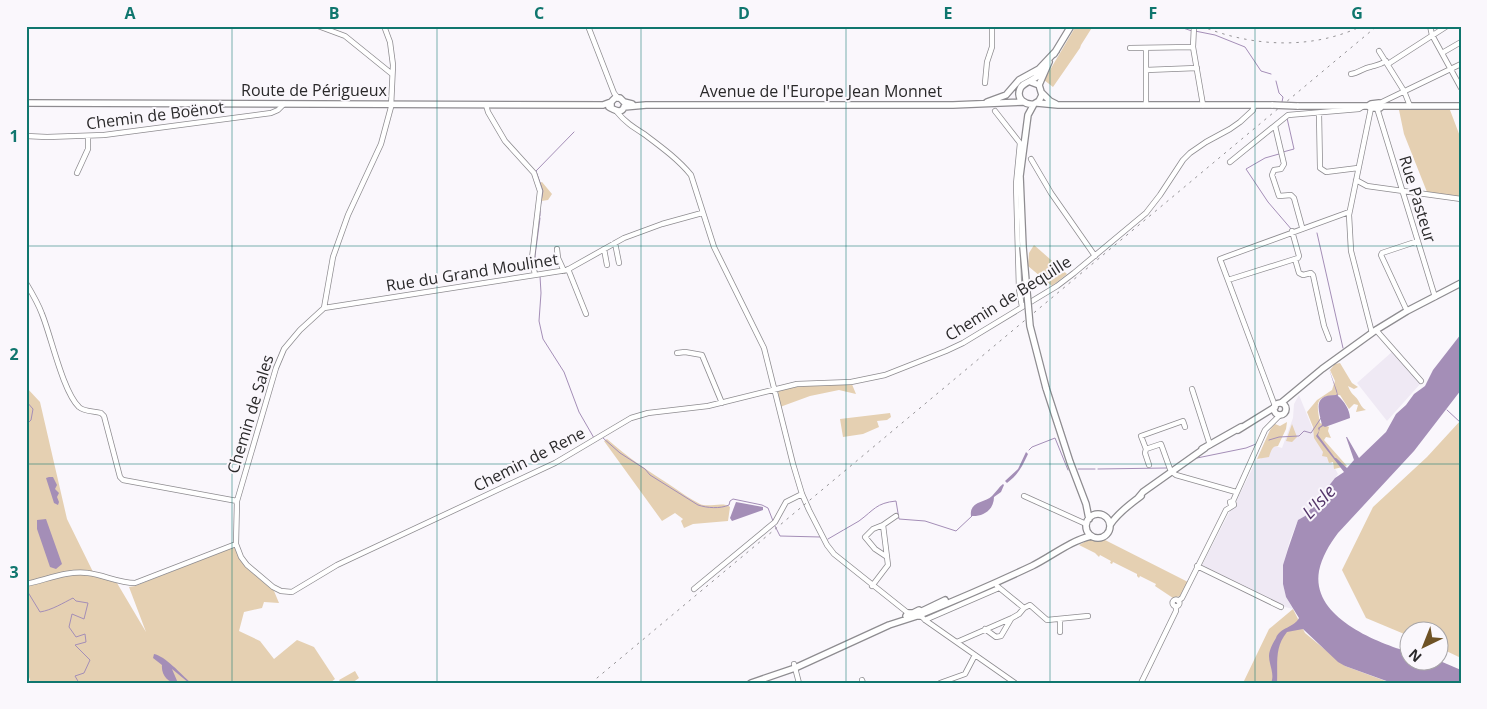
<svg xmlns="http://www.w3.org/2000/svg" width="1487" height="709" viewBox="0 0 1487 709" font-family="'Open Sans',sans-serif">
<rect width="100%" height="100%" fill="#faf7fc"/>
<!-- built -->
<path fill="#efe9f4" d="M1393,351L1421,383L1387,421L1357,383Z
M1299,395L1312,427L1338,474L1317,502L1305,516L1298,520L1290,540L1283,565V583L1286,597L1293,609L1277,605L1201,567L1231,509L1237,505V500L1257,459L1259,460L1275,446L1282,448L1293,418L1294,404Z"/>
<!-- green -->
<path fill="#e5d0b2" d="M1076,26H1093L1081,45L1080,48L1053,87L1044,80Z
M1399,110H1450L1461,139V197L1427,192L1404,134Z
M542,182L552,194L548,200L541,201L539,183Z
M1034,245L1067,274L1052,286L1028,266L1029,253Z
M1340,363L1352,383L1358,387L1354,389L1348,386C1352,396 1354,394 1358,400C1361,405 1361,407 1366,410L1356,412L1358,405L1354,404L1349,409L1340,395C1315,396 1316,401 1320,423L1329,427L1328,431L1331,438L1326,437L1324,440L1347,466L1334,469L1333,462L1329,463L1327,457L1322,456L1323,452L1314,438L1313,427L1307,412L1317,400L1332,390L1335,381L1330,370L1335,364Z
M851,382L856,394L839,390L810,396L780,407L778,390L797,384Z
M26,387L40,402L67,519L95,576L117,583L146,632L129,587L135,586L234,547L250,571L274,591L279,603L264,602L262,608L244,612L239,631L260,641L274,659L297,640L314,647L335,679L330,683H31L26,668Z
M890,413L891,417L887,420L877,421L879,427L863,434L843,437L840,419Z
M1461,420V658L1440,648V632H1410L1409,636L1366,618L1342,570L1373,507L1427,457Z
M1287,422L1286,429L1278,446C1272,446 1271,451 1269,457L1257,459L1270,430L1275,424L1280,426Z
M1292,424L1297,437L1292,442L1286,441Z
M607,439C627,457 650,472 673,487C682,493 690,499 700,504C709,508 723,501 730,507L728,521L693,524L684,528L681,521L683,519L675,513L662,521L604,441Z
M1090,539L1095,541L1105,540L1188,582L1180,596L1173,598L1155,586L1156,584L1140,576L1139,578L1137,576V574L1113,562L1112,564L1110,563L1111,561L1100,555L1099,557L1095,553L1079,545Z
M1293,609L1305,633L1345,666L1391,683H1243L1269,629Z
M355,671L359,678L352,683H341L339,680Z"/>
<!-- water -->
<path fill="#a48eb7" d="M1461,334V390L1414,451L1338,533C1329,545 1322,557 1319,571C1311,617 1376,642 1409,652L1410,662L1440,661L1461,670V683H1392L1345,666L1338,662L1303,629L1287,632C1274,648 1278,664 1277,683H1271C1275,674 1269,665 1269,656C1269,650 1273,643 1276,638C1280,627 1294,628 1299,618L1286,597L1283,584V565L1288,549L1298,520L1305,516L1335,478L1344,472L1316,436L1319,431L1318,428L1322,425C1318,408 1313,395 1336,395L1337,394L1329,369L1337,391L1338,396C1344,401 1350,410 1350,418L1325,427L1323,426L1320,428L1318,435L1335,458H1336L1347,468L1354,460L1346,437H1347L1359,458L1386,432L1396,414L1406,405L1414,394L1425,386L1433,370Z
M1026,452L1028,454C1022,467 1018,475 1007,483L1005,481L1018,469Z
M49,477H53L57,485L55,489L59,493L57,497L59,502L58,505L54,503L46,478Z
M1003,484L1004,485L1001,492L994,497C994,510 983,517 971,516C969,501 985,503 992,496C996,492 999,487 1003,484Z
M736,502L763,507V510L732,521L730,518Z
M46,519L62,564L56,569L50,567L37,529V520Z
M154,654C165,656 181,674 191,683H189L172,669L178,683C168,683 161,675 162,665L153,658Z"/>
<g fill="none" stroke-linecap="round" stroke-linejoin="round">
<!-- stream -->
<path stroke="#a48eb7" stroke-width="1" d="M1177,26L1192,31
M1195,31L1215,35L1245,47L1261,71L1271,74
M1276,81L1279,93L1283,97L1282,102
M1283,152L1294,149L1287,118
M1279,154L1265,158L1246,169L1268,202L1292,230
M540,207L543,191L536,171L574,132
M540,216V211
M1317,233L1343,348
M537,265L535,256L540,218
M540,276L541,293L539,321L543,339L564,372L579,412L594,438
M26,401L33,409L31,420L26,425
M1447,410L1461,423
M603,438L620,453L645,469L650,475L698,505C707,508 720,509 729,505L730,501L733,499L762,505L768,508L773,521
M1269,440L1279,437L1299,436L1304,431L1311,433L1321,418
M1029,450L1032,447L1055,438L1068,470
M1197,458L1246,448L1256,444
M1078,469H1095
M1098,469L1167,468
M775,526L780,536L820,537
M828,539C838,533 849,527 859,521C874,510 876,503 896,501L899,519L925,521L956,531L972,516
M26,589L40,612C52,610 63,603 73,598L76,601L88,603L84,619L72,614L69,627L76,637L85,634L86,642L75,645L90,660L84,673L75,676L79,683"/>
<defs>
<path id="minor" d="M318,26L345,36L392,74
M384,26L390,42L393,65L391,107L381,144L348,215L333,257L324,308L300,330L284,349L276,368L237,501L236,544L241,557L247,565L273,587L281,591L292,592L337,565L555,463L631,418L648,413L708,406L797,384L851,382L885,375L946,351L963,343L1057,286L1074,273L1146,213L1160,195L1183,160L1190,153L1206,142L1230,129L1240,122L1253,110L1254,105
M588,26L614,93L618,98
M1194,26L1193,47L1203,105
M1430,26L1432,35L1461,88
M1130,48L1193,47
M1146,48V105
M1379,51L1404,91L1410,106
M1442,53L1461,42
M1388,64L1447,26
M1146,70L1197,68
M1351,74C1359,73 1363,68 1370,67C1377,65 1380,65 1386,61
M985,83L987,62L992,47V26
M1380,103L1461,64
M486,105L488,112L505,141L534,173L540,191L532,258L535,275
M1371,108L1349,215L1351,251L1372,333
M1377,108L1435,297
M995,111L1020,143L1016,184L1019,289L1022,307
M617,112C625,122 633,127 644,134C660,146 678,159 691,175L714,247L764,348L793,464L802,494L809,510L827,545L834,554L908,613
M1319,113L1320,168L1326,172L1358,168
M1275,126L1284,164L1281,169L1274,170L1272,175L1279,196L1291,195L1294,198L1302,227
M26,136L47,137L104,135L271,113L278,110L284,104
M1031,159L1051,193L1095,256
M1230,162L1288,115L1359,109L1362,107
M77,173L88,149V136
M1356,180L1367,186L1461,199
M615,243L619,263
M557,249L558,258L564,271
M604,249L607,265
M1295,259L1299,273L1303,275L1311,273L1313,275L1324,326L1329,339
M568,269L586,314
M1228,280L1298,258L1299,256L1292,231
M26,283C32,293 38,303 42,314C51,336 63,392 79,407C84,412 95,411 101,413L104,416L120,477L123,480L237,501
M324,308L567,270L624,238L662,224L702,213
M1407,311L1381,255L1382,253L1418,241
M1376,330L1421,381
M677,353L685,352L702,355L722,403
M1192,389L1210,445
M1275,406L1220,259L1349,212
M1146,449L1141,436L1183,421L1185,427
M1149,465L1145,453L1146,449L1161,444L1170,469
M1172,472L1176,475L1236,492
M1024,496L1086,524
M1233,501L1265,430L1280,415
M883,525L873,529L865,537L875,549L887,557
M1197,566L1281,607
M26,584C46,580 68,570 88,573C104,575 119,583 135,583L236,544
M872,586L888,565L883,525L896,516
M997,586L1024,608L1030,605L1047,620L1088,616
M694,589L775,522L786,502L802,494
M1172.5 603a3.5 3.5 0 1 1 7 0a3.5 3.5 0 1 1-7 0Z
M1178,601L1182,598L1226,510L1234,505L1233,501L1230,502L1231,505
M921,616L925,620L1015,683
M1060,619V632
M925,620L999,588
M985,629L996,637L1001,636L1011,619
M957,642L1012,618L1019,614L1024,608
M794,664L799,683
M862,680L863,683
M940,683L965,674L975,655
M1141,683L1176,611V606"/>
<path id="major" d="M1054,54L1071,26
M1039,85L1049,62
M1042,93L1050,101L1056,104
M987,102L1006,95L1019,80L1039,69L1056,51
M26,103L603,105L611,102
M1037,103L1058,105H1273
M1034,104C1025,105 1016,99 1020,89C1022,82 1035,81 1042,72
M1297,106H1368
M1382,106L1379,103L1371,104L1368,106L1371,108H1380L1382,106H1461
M609,107C615,110 622,115 625,105
M624,107L646,105H953L1023,102
M611,108V102L615,98H620L624,102L632,104
M1023,247L1020,176L1028,115L1034,104L1039,101L1042,95L1039,85L1031,82
M1046,388L1070,462L1086,504L1089,519
M1274 409a6 6 0 1 1 12 0a6 6 0 1 1-12 0Z
M1281,403L1322,369L1376,330L1407,311L1461,283
M1238,430L1275,407
M1202,449L1241,427
M1138,498L1143,492L1205,448
M1086 526a12 12 0 1 1 24 0a12 12 0 1 1-24 0Z
M1110,525C1117,514 1130,504 1141,496
M922,611L945,600
M922,614C959,599 996,583 1032,566C1052,556 1070,541 1091,536
M751,683L795,668L889,625L917,616H921L922,613L919,610L913,613H908L906,616L907,619"/>
</defs>
<!-- minor casing -->
<use href="#minor" stroke="#8e8c90" stroke-width="6"/>
<!-- major casing -->
<use href="#major" stroke="#8e8c90" stroke-width="8"/>
<!-- minor -->
<use href="#minor" stroke="#fff" stroke-width="4.5"/>
<!-- major -->
<use href="#major" stroke="#fff" stroke-width="5.5"/>
<!-- rail -->
<path stroke="#959396" stroke-width="1" stroke-dasharray="2.5 5" stroke-linecap="butt" d="M1201,26C1252,47 1312,50 1362,26
M591,683L1377,26"/>
<defs>
<path id="major-bridge" d="M1273,105L1297,106
M1023,247L1030,326L1046,388"/>
</defs>
<!-- major-bridge casing -->
<use href="#major-bridge" stroke="#8e8c90" stroke-width="8" stroke-linecap="butt"/>
<!-- major-bridge -->
<use href="#major-bridge" stroke="#fff" stroke-width="5.5"/>
</g>
<!-- grid -->
<path fill="none" stroke="#0f766e" stroke-width="1" stroke-opacity="0.55" d="M232,26V683M437,26V683M641,26V683M846,26V683M1050,26V683M1255,26V683M26,246H1461M26,464H1461"/>
<g text-anchor="middle" stroke-width="4" stroke-linejoin="round" paint-order="stroke">
<!-- street labels -->
<g font-size="16" fill="#2a292a" stroke="#faf7fc">
<text x="314" y="96">Route de Périgueux</text>
<text x="821" y="97">Avenue de l'Europe Jean Monnet</text>
<text transform="translate(155 115) rotate(-7)" y="6">Chemin de Boënot</text>
<text transform="translate(1418 199) rotate(73)" y="6">Rue Pasteur</text>
<text transform="translate(472 272) rotate(-9)" y="6">Rue du Grand Moulinet</text>
<text transform="translate(1008 298) rotate(-32)" y="6">Chemin de Bequille</text>
<text transform="translate(250 414) rotate(-73)" y="6">Chemin de Sales</text>
<text transform="translate(529 459) rotate(-27)" y="6">Chemin de Rene</text>
</g>
<!-- water labels -->
<g font-size="18" font-style="italic" fill="#533469" stroke="#faf7fc">
<text transform="translate(1319 502) rotate(-46)" y="6">L'Isle</text>
</g>
</g>
<!-- border -->
<rect width="1487" height="709" fill="none" stroke="#faf7fc" stroke-width="55"/>
<!-- north arrow -->
<g transform="translate(1424 646) rotate(223)"><circle r="24" fill="#faf7fc" stroke="#a7a5a8"/>
<path d="M0-4L9 19L0 12L-9 19Z" fill="#6e5225"/>
<text y="-8" font-size="14" font-weight="bold" text-anchor="middle" fill="#2a292a">N</text>
</g>
<rect x="28" y="28" width="1432" height="654" fill="none" stroke="#0f766e" stroke-width="2"/>
<g font-size="16" text-anchor="middle" font-weight="bold" fill="#0f766e">
<text x="130" y="19">A</text>
<text x="334" y="19">B</text>
<text x="539" y="19">C</text>
<text x="744" y="19">D</text>
<text x="948" y="19">E</text>
<text x="1153" y="19">F</text>
<text x="1357" y="19">G</text>
<text x="14" y="142">1</text>
<text x="14" y="360">2</text>
<text x="14" y="578">3</text>
</g>
</svg>
